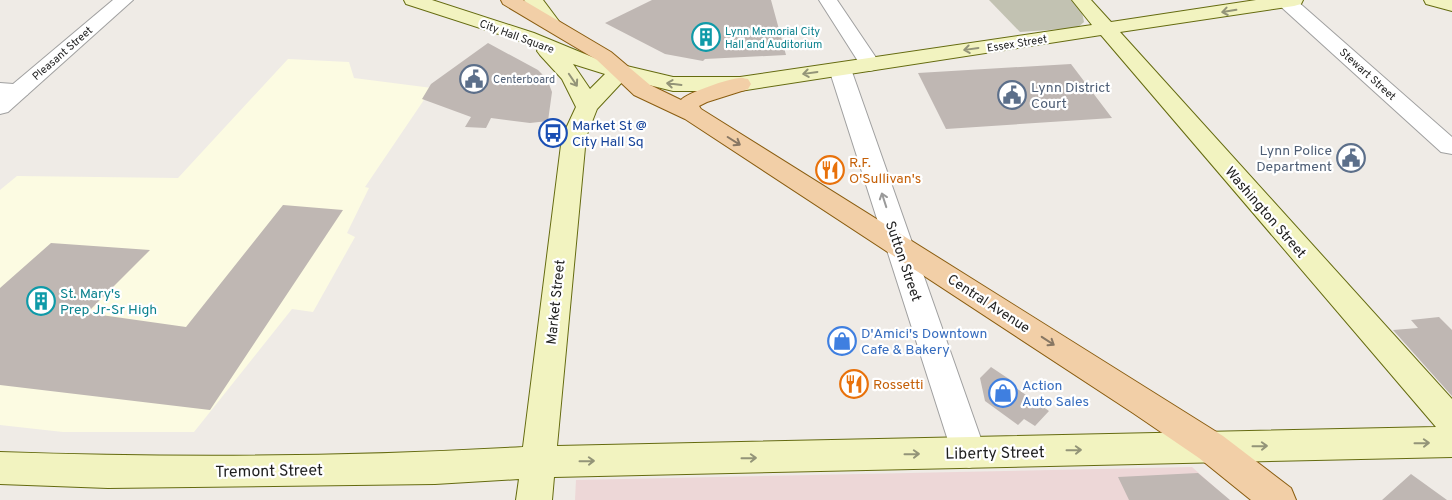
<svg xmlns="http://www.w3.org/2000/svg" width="1452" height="500" viewBox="0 0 1452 500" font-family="Overpass,sans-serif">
<rect width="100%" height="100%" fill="#efebe6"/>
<!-- commercial -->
<path fill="#edd7d7" d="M1192,467L1229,500H575L576,480Z"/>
<!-- education -->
<path fill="#fcfbe2" d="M288,59L349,62L354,78L432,88L365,187L369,188L347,233L355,237L313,312L292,309L194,432H63L0,425V190L17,176L178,178Z"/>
<!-- construction -->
<path fill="#c2c2b2" d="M989,0H1071L1082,12L1084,22L1077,28L1020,32Z"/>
<!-- building -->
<path fill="#bfb7b3" d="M652,0H771L786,55L705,59L703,61L665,54L605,23Z
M488,43L538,70L547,79L552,92L548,121L530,123L491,118L486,128L465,127L471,117L422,99L431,84Z
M1071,64L1112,118L946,129L918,73Z
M283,205L343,210L210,410L0,385V288L51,243L150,250L87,313L186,327Z
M1439,317L1452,330V396L1393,330L1418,328L1411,320Z
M991,367L1009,379L1006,381L1049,411L1035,426L1024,419L1018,425L985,401L980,378Z
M1198,473L1230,500H1129L1118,477Z
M1411,474L1447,500H1382Z"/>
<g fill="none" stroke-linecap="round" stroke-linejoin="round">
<defs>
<path id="minor" d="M819,0H837L881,65L877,69L870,71L863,69Z
M1277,0H1296L1452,137V154L1441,152L1279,5Z
M840,63L847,65L851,69L986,453L981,464L969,468L957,464L952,453L829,69L833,65Z
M0,83L27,85L30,90L27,95L0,97Z"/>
<path id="tertiary" d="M113,0H133L8,112L0,114V95Z"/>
<path id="secondary" d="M404,0H432L534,33L597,59L673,77H740L1092,25L1072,0H1091L1111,22L1256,0H1303L1301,4L1294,6L1120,32L1452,399V457L554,477L552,500H516L519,479L435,484L108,488L0,484V452C173,458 349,457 523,447L562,137L576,107L562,79L540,55L537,51L538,49L520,41L406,4ZM1101,35L1436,427L557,446L586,137L597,109L625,79L673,91H740ZM573,64L605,74L590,89Z
M524,0H543L561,24L558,28L551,30L544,28Z
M1424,0H1452V11L1426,4Z"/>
<path id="primary" d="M501,0H523L611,52L650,85L681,100C687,93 730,78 740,78C743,77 745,79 748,79L751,84L748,89L707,102L699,106L701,109L1223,436L1291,488L1296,500H1251L1199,458L1133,413L685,119L634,95L597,60L503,4Z"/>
</defs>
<!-- minor casing -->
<use href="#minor" stroke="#a0a0a0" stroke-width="2"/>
<!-- tertiary casing -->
<use href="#tertiary" stroke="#a0a0a0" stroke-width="2"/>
<!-- secondary casing -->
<use href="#secondary" stroke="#656b10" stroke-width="2"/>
<!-- primary casing -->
<use href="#primary" stroke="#8a5d10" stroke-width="2"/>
<!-- minor -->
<use href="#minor" fill="#fff" fill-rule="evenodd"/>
<!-- tertiary -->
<use href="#tertiary" fill="#fff" fill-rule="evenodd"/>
<!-- secondary -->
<use href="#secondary" fill="#f2f3c0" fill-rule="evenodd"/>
<!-- primary -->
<use href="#primary" fill="#f2cfa7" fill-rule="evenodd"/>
</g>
<!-- one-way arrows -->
<defs><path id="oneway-shaft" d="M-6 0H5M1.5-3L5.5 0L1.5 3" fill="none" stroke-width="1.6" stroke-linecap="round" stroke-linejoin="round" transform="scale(1.25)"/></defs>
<g stroke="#939478">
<use href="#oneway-shaft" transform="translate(1229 11) rotate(171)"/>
<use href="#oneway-shaft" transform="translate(971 49) rotate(172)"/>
<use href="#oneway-shaft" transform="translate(810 73) rotate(172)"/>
<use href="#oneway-shaft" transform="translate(573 80) rotate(56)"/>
<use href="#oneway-shaft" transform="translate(674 84) rotate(-173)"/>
<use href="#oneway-shaft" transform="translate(1422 443) rotate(-1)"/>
<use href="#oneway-shaft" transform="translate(1260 446) rotate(-1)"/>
<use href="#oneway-shaft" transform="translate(1074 450) rotate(-1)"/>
<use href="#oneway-shaft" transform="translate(912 454) rotate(-1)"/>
<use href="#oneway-shaft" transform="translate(749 458) rotate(-1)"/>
<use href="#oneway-shaft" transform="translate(587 461) rotate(-1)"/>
</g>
<g stroke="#887763">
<use href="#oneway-shaft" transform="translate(734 141) rotate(32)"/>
<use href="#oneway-shaft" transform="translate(1048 341) rotate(33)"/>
</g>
<use stroke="#9a9a9a" href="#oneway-shaft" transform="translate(884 200) rotate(-108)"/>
<!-- icons -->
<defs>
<symbol id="building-ring" viewBox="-11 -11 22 22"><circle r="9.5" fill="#fff" stroke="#0f9aa8" stroke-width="1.5"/><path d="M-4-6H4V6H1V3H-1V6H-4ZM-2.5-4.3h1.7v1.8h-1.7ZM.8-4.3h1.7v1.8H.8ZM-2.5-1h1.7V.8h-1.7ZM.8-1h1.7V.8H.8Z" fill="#0f9aa8"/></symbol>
<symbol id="civic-ring" viewBox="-11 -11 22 22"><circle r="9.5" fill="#fff" stroke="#5c6f8a" stroke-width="1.5"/><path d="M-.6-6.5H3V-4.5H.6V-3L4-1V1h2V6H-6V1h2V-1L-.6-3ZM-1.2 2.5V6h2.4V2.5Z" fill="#5c6f8a"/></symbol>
<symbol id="bus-ring" viewBox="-11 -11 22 22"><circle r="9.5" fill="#fff" stroke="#1a4fb4" stroke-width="1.5"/><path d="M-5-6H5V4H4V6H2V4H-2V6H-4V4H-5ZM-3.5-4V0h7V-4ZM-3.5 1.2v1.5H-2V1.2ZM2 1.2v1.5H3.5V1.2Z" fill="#1a4fb4"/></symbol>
<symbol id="restaurant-ring" viewBox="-11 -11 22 22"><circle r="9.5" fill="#fff" stroke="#e8710a" stroke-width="1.5"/><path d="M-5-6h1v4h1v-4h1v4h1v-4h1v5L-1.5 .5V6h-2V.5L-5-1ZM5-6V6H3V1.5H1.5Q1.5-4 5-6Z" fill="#e8710a"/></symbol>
<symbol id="shop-ring" viewBox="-11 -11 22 22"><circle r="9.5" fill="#fff" stroke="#3f7fe0" stroke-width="1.5"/><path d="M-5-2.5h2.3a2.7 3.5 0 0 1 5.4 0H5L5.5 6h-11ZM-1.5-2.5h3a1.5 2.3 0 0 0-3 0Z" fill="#3f7fe0"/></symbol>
</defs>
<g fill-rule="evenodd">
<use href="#building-ring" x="690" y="21" width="32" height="32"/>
<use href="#civic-ring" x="458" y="63" width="32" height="32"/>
<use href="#civic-ring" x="996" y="79" width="32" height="32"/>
<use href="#bus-ring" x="537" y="117" width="32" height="32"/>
<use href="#civic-ring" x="1335" y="142" width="32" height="32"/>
<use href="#restaurant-ring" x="814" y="154" width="32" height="32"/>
<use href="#building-ring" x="25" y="285" width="32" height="32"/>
<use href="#shop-ring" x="826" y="325" width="32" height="32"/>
<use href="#restaurant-ring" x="838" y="368" width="32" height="32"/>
<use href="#shop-ring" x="987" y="377" width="32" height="32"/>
</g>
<g text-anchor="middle" stroke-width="4.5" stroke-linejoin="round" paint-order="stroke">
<!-- far-culture labels -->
<g font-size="11" fill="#0d838f" stroke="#fff" text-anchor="start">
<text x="725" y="35">Lynn Memorial City<tspan x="725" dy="13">Hall and Auditorium</tspan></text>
</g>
<!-- far-street labels -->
<g font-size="11" fill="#1f1f1f" stroke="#fff">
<text transform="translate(517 36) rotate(20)" y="4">City Hall Square</text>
<text transform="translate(1017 43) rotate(-9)" y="4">Essex Street</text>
<text transform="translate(62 53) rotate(-41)" y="4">Pleasant Street</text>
<text transform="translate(1368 74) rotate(42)" y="4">Stewart Street</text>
</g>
<!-- far-service labels -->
<g font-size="11" fill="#4e5e75" stroke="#fff" text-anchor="start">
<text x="493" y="83">Centerboard</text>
</g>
<!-- service labels -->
<g font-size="14" fill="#4e5e75" stroke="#fff" text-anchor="start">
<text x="1031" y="92">Lynn District<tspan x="1031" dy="16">Court</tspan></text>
<text x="1332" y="155" text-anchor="end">Lynn Police<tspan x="1332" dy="16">Department</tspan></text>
</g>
<!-- transit labels -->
<g font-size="14" fill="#164399" stroke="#fff" text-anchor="start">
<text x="572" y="130">Market St @<tspan x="572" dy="16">City Hall Sq</tspan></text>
</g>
<!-- food labels -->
<g font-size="14" fill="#c56008" stroke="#fff" text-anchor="start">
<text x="849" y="167">R.F.<tspan x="849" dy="16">O'Sullivan's</tspan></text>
<text x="873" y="389">Rossetti</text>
</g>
<!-- street labels -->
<g font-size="14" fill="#1f1f1f" stroke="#fff">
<text transform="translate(1266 212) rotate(49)" y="5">Washington Street</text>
<text transform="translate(904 261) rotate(71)" y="5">Sutton Street</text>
<text transform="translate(555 302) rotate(-84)" y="5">Market Street</text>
<text transform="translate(989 303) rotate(33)" y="5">Central Avenue</text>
</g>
<!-- culture labels -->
<g font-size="14" fill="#0d838f" stroke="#fff" text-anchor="start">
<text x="60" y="298">St. Mary's<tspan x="60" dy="16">Prep Jr-Sr High</tspan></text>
</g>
<!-- shop labels -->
<g font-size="14" fill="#366cbe" stroke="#fff" text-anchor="start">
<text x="861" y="338">D'Amici's Downtown<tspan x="861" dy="16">Cafe &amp; Bakery</tspan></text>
<text x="1022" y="390">Action<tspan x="1022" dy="16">Auto Sales</tspan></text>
</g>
<!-- near-street labels -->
<g font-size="16" fill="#1f1f1f" stroke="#fff">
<text transform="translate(995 452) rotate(-1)" y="6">Liberty Street</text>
<text transform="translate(269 470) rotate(-1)" y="6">Tremont Street</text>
</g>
</g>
</svg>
